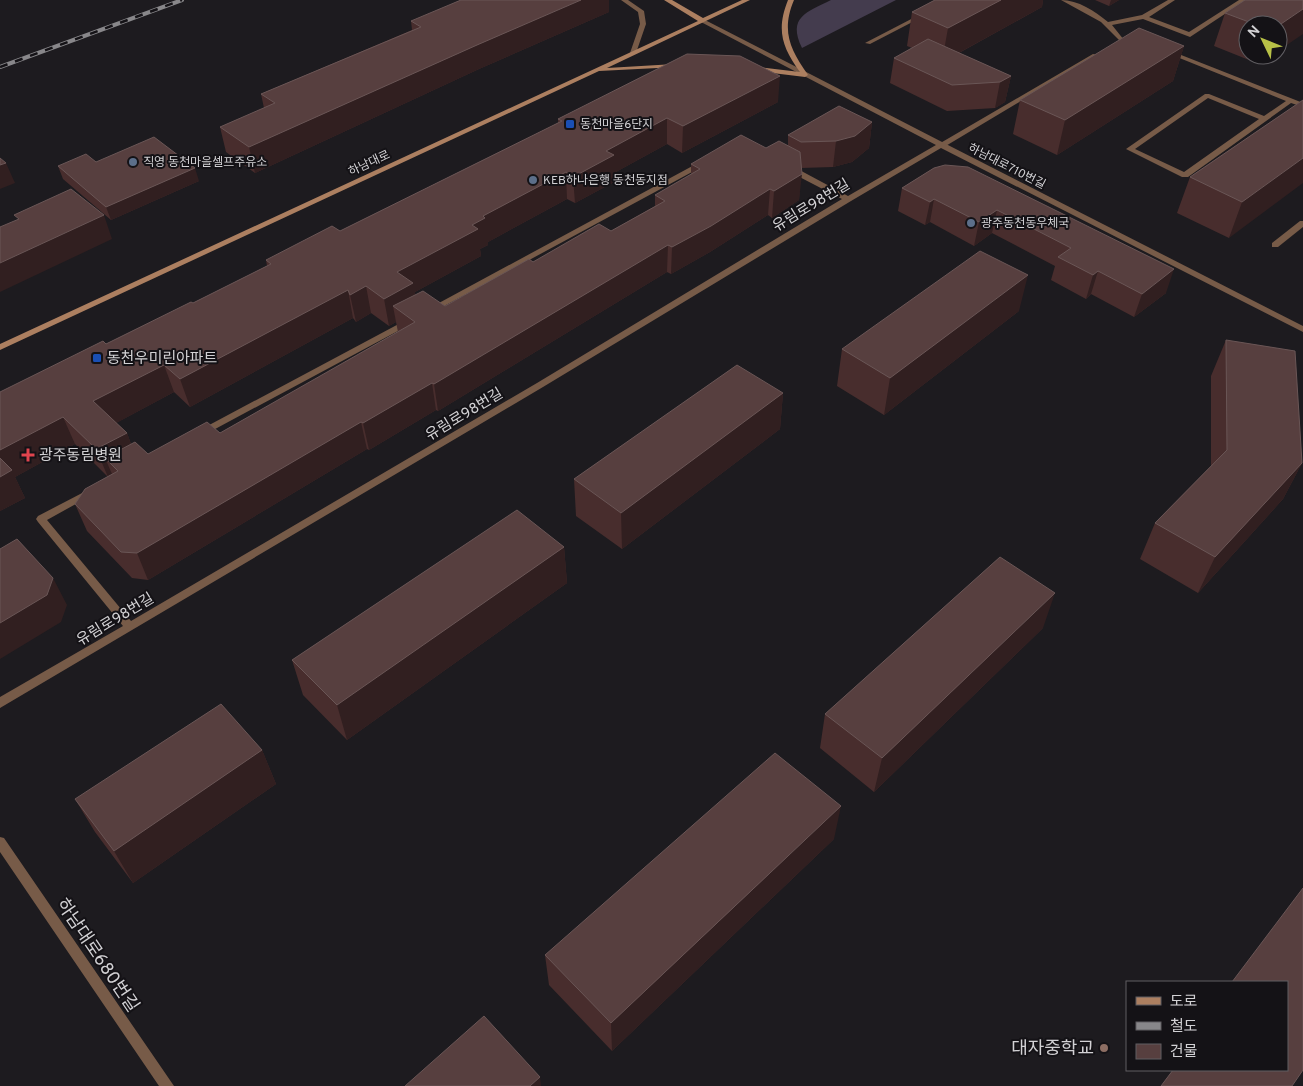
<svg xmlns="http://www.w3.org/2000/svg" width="1303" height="1086" viewBox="0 0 1303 1086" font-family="Overpass,'Noto Sans KR',sans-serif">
<rect width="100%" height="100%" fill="#1d1b1f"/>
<!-- green -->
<path fill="#443c4e" d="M831,0H896L802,48C787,17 807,12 831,0Z"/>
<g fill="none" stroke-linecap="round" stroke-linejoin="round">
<!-- lane -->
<path fill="#775b48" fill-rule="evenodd" d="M1061,0C1078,0 1095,11 1108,22L1142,15L1168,0H1175L1149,17L1189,32L1239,0H1246L1190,37L1143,19L1112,25L1124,40L1121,42L1101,22Z
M919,15L924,16L870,44L865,43Z
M1167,51H1171L1293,99L1303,103V107L1291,103L1188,177H1182L1126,149L1205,94H1209L1264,116L1286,101L1167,53ZM1208,98L1259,119L1184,172L1135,149Z
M1093,54L1098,55L944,147L937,145Z
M1300,221H1303V227L1278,247H1272V243Z"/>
<!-- street -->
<path fill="#775b48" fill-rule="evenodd" d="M621,0H628L644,11L646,24L636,53L633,55L630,53L640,24L638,12Z
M701,20H705L944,143L1303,326V332L941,148L851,201L543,387L0,708V697L123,626L38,522L36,519L38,516L86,491H92L94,493L92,495L47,520L131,621L537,383L842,199L786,170V166H792L848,196L936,145L701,22Z
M698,163H704L705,165L433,312L430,313L426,310Z
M408,319L411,320V324L204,435H198L196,433L198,431Z
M0,837L4,838L174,1086H159L0,852Z"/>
<!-- secondary -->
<path fill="#ac7f60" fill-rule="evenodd" d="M664,0H672L703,18L742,0H750L607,68L675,64L677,65V67L599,71L0,350V344L698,21Z
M788,0H794C781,31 790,49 808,75L805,77L757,71L754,69L757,67L800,72C782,47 776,30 788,0Z"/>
<defs>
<path id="rail" d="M0,67L182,0"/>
</defs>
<!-- rail casing -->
<use href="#rail" stroke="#88878a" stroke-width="4"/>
<!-- rail -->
<use href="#rail" stroke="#141216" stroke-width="2.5" stroke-dasharray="8" stroke-linecap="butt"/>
</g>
<!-- wall -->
<path fill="#482d2d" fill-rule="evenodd" d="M935,0H1043L1042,7L959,53L1011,76L1005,102L995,108L947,111L890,83L894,58L912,48L907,46L912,12Z
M1095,0H1119L1109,6Z
M609,12L479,69L255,173L226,152L220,127L264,108L261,94L412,30L411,21Z
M1225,13L1278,25H1248V55H1272L1259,64L1214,46Z
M1184,46L1173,81L1057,155L1013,134L1020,100Z
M1303,100L1229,238L1177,213L1190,177Z
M778,102L682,153L667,144L614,173V182L575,203L567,199L488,242V245L480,249L481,256L415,292V295L445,306L533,262L611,231L655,206V195L691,175V164L766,148L788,145V135L872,122L869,148L852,162L833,167L801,168L799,200L772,218L768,215L710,252L671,274L667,272L438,411L436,410L369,450L367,449L148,580L132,578L87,531L75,504L108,477L75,444L15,477L25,498L0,511V392L106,344L193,303L267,266L266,260L340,231L558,123V119ZM371,313L389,326L396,322L398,332L220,433L148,454L131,444L127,433L116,423L174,392L190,407L353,318L356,322Z
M96,162L199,181L111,220L63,179L58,166Z
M934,168L1166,293L1134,317L1091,294L1086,299L1051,280L1055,266L992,233L974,246L930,222L925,225L898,211L902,188Z
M1019,311L884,415L837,386L842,349Z
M1226,340L1302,463L1283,499L1198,593L1140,559L1155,523L1211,466V376Z
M783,393L780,429L622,549L576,516L574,479Z
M564,547L567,583L347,740L303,695L292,660Z
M1043,628L874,792L820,748L825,714Z
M262,750L276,784L133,883L95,832L75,799Z
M834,839L612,1051L549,985L545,955Z"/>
<!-- shaded-wall -->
<path fill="#311f20" d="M581,0H609V12L479,69L255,173L249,147L477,45Z
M1001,0H1043L1042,7L942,62L948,28Z
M1111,0H1119L1109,6Z
M1303,9V34L1278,51V26Z
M1184,46L1173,81L1057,155L1065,120Z
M1262,55H1272L1259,64Z
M780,76L778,102L682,153L683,126Z
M1011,76L1005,102L995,108L1000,82Z
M667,118V144L614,173V182L575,203L573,177L606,151Z
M872,122L869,148L852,162L833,167L836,141Z
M1303,158V183L1229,238L1242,202Z
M6,163L15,183L0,189V165Z
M195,168L199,181L111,220L106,207Z
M566,172L567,199L488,242V245L480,249L481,256L415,292L418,311L393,306L396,322L389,326L384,299L397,272L472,225L483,216Z
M802,174L799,200L772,218L774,191Z
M770,189L768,215L710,252L671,274L672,247Z
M934,199L930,222L925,225L930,202Z
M997,210L992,233L974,246L979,222Z
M104,215L112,239L0,292V263Z
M668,245L667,272L438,411L434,384Z
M1174,269L1166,293L1134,317L1142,294Z
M1098,271L1091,294L1086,299L1093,275Z
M1028,275L1019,311L884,415L890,378Z
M366,286L371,313L356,322L350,295Z
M348,290L353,318L190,407L180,379Z
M164,365L174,392L105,429L93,401Z
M432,383L436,410L369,450L363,423Z
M783,393L780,429L622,549L621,513Z
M63,417L75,444L15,477L25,498L0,511V450Z
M361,422L367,449L148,580L137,553Z
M127,433L137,461L105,458L112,474L108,477L96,449Z
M1302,463L1283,499L1198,593L1215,557Z
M564,547L567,583L347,740L337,705Z
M53,578L67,605L61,622L0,659V623Z
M1055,593L1043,628L874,792L882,758Z
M262,750L276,784L133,883L114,851Z
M841,806L834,839L612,1051L611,1023Z
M540,1077L541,1086H530Z"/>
<!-- building -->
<path fill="#573f3f" stroke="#6a5656" d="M461,0H581L477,45L249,147L220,127L275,103L261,94L421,27L411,21Z
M935,0H1001L948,28L912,12Z
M1245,0H1303V9L1278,26V25H1257L1225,13Z
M1139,28L1184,46L1065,120L1020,100Z
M928,39L1011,76L1000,82L952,85L894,58Z
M687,54L740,56L780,76L683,126L667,118L606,151L614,155L573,177L566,172L483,216L485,218L472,225L478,229L397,272L413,283L384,299L366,286L350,295L348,290L180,379L164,365L93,401L127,433L96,449L63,417L0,450V392L103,341L106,344L191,302L193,303L271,264L266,260L332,226L340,231L562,121L558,119Z
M1303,100V158L1242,202L1190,177Z
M839,106L872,122L855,136L836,141L801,142L788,135Z
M741,135L766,148L779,141L800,152L802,174L774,191L770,189L711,226L672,247L668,245L434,384L432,383L363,423L361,422L137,553L121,552L75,504L85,489L118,471L105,458L135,442L148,454L207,422L220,433L415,322L393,306L423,291L445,306L529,259L533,262L599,224L611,231L665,201L655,195L700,169L691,164Z
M154,137L195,168L106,207L58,166L86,154L96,162Z
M0,158L6,163L0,165Z
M945,165L968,167L1174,269L1142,294L1098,271L1093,275L1058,257L1071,248L997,210L979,222L934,199L930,202L902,188L934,168Z
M71,189L104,215L0,263V227L19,219L14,215Z
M980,251L1028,275L890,378L842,349Z
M1226,340L1295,351L1302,463L1215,557L1155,523L1227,450Z
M737,365L783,393L621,513L574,479Z
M0,458L12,470L0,477Z
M517,510L564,547L337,705L292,660Z
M17,539L53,578L47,595L0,623V549Z
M1000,557L1055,593L882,758L825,714Z
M221,704L262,750L114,851L75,799Z
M775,753L841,806L611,1023L545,955Z
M1303,888V1070L1292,1086H1161L1173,1070H1287V982H1232Z
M484,1016L540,1077L530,1086H405Z"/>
<!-- markers -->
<g fill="#1a4fb4" stroke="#141216" stroke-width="2">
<rect x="565" y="119" width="10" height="10" rx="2.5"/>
<rect x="92" y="353" width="10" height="10" rx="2.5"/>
</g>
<g fill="#5c6f8a" stroke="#141216" stroke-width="2">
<circle cx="133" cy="162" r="5"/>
<circle cx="533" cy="180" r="5"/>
<circle cx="971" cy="223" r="5"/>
</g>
<path fill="#e0444e" stroke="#141216" stroke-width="2" d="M25.5 447.5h5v5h5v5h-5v5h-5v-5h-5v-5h5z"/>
<circle fill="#8d6e63" stroke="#141216" stroke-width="2" cx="1104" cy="1048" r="5"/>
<g text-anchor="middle" stroke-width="4" stroke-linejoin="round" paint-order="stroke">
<!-- far-poi labels -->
<g font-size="12" fill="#d2d1d4" stroke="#141216" text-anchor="start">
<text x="580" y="128">동천마을6단지</text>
<text x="143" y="166">직영 동천마을셀프주유소</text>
<text x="543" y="184">KEB하나은행 동천동지점</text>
<text x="981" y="227">광주동천동우체국</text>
</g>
<!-- far-street labels -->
<g font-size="12" fill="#d2d1d4" stroke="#141216">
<text transform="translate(369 163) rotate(-25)" y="4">하남대로</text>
<text transform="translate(1007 166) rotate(27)" y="4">하남대로710번길</text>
</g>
<!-- street labels -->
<g font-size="15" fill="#d2d1d4" stroke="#141216">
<text transform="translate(811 205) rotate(-31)" y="5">유림로98번길</text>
<text transform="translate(464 414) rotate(-31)" y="5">유림로98번길</text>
<text transform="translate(115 619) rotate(-31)" y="5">유림로98번길</text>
</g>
<!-- poi labels -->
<g font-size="15" fill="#d2d1d4" stroke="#141216" text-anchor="start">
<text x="107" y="363">동천우미린아파트</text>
<text x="39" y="460">광주동림병원</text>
</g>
<!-- near-street labels -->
<g font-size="18" fill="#d2d1d4" stroke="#141216">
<text transform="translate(98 955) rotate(56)" y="6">하남대로680번길</text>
</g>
<!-- near-poi labels -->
<g font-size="18" fill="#d2d1d4" stroke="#141216" text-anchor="end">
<text x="1094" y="1054">대자중학교</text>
</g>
</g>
<!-- legend -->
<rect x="1126" y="981" width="162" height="90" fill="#141216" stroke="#605e62"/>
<rect x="1136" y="997" width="25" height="8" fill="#ac7f60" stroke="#605e62"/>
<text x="1170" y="1006" font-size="15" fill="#d2d1d4">도로</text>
<rect x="1136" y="1022" width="25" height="8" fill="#88878a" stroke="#605e62"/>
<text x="1170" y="1031" font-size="15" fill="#d2d1d4">철도</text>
<rect x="1136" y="1044" width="25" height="15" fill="#573f3f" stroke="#605e62"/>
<text x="1170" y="1056" font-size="15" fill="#d2d1d4">건물</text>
<!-- north arrow -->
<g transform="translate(1263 40) rotate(313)"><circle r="24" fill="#141216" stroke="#605e62"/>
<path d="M0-4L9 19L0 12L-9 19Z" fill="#b8c147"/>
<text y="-8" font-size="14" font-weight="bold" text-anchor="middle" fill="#d2d1d4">N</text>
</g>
</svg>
